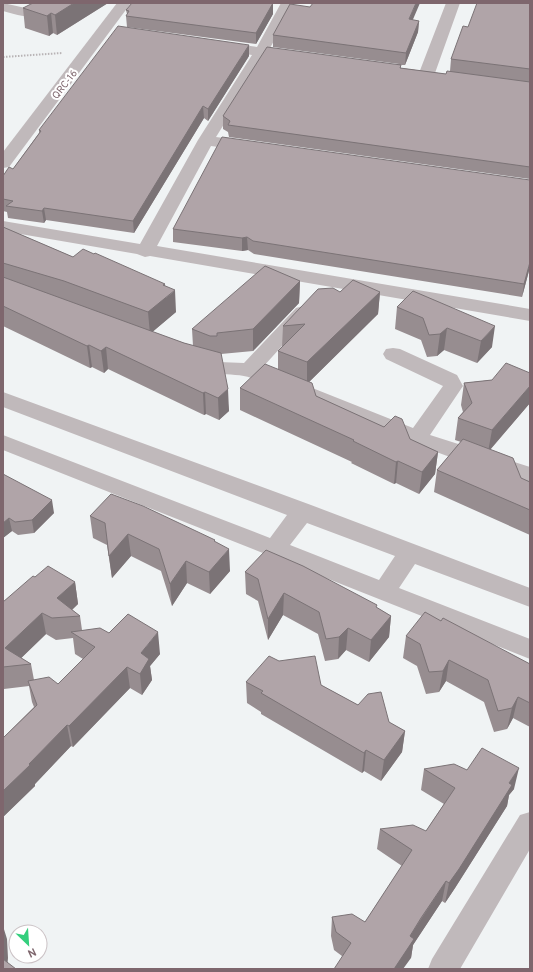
<svg xmlns="http://www.w3.org/2000/svg" width="533" height="972" viewBox="0 0 533 972" font-family="Overpass,sans-serif">
<rect width="100%" height="100%" fill="#f0f3f4"/>
<g fill="none" stroke-linecap="round" stroke-linejoin="round">
<!-- path -->
<path stroke="#b8b3b5" stroke-width="2" stroke-dasharray="1.5 1.5" stroke-linecap="butt" d="M3,57L62,53"/>
<!-- minor -->
<path fill="#c0b9bb" fill-rule="evenodd" d="M3,3L30,9L45,3H62C49,23 22,17 3,11Z
M281,3H295L270,48L298,53L301,56L298,59L293,61L266,57L216,137L254,142L256,146L254,150L248,151L211,146L157,246L530,309V321L150,256L145,257L137,254L3,231V221L140,244L198,140L252,55L215,49L213,46L215,43L220,42L257,47Z
M446,3H460L435,73L432,76H422L419,73Z
M303,306L310,308L313,312L262,368L413,428L443,386L386,359L383,354L386,349L393,348L400,349L457,375L463,386L430,435L530,467V483C435,455 343,416 251,378C234,371 198,379 186,360L189,355L196,353L219,362L244,363L296,308Z
M3,392L311,505L530,588V607L415,564L399,588L530,639V659L3,450V435L270,538L287,515L3,407ZM307,523L395,556L379,580L290,545Z
M530,812V849L460,969H428L432,959L520,815Z"/>
<!-- tertiary -->
<path fill="#c0b9bb" fill-rule="evenodd" d="M117,3H131L9,167L3,168V152Z"/>
</g>
<!-- wall -->
<path fill="#978d90" fill-rule="evenodd" d="M108,3L57,35L53,33L49,36L25,28L23,8Z
M132,3H273V14L256,44L127,27L126,16L127,14L126,10Z
M530,3V179L229,137L228,132L223,129V116L399,64L273,47V35L413,20L419,21L418,32L405,65H401V68L446,74L450,71L451,59L468,27Z
M249,56L208,121L204,118L134,233L46,220L44,223L8,218L7,212L3,211V176L13,169L39,133V130Z
M3,227L73,257L165,286L176,312L152,332L184,343L193,346L192,329L300,281L299,303L253,351L221,354L229,411L219,420L206,414L204,415L108,369L104,373L92,367L90,368L3,326Z
M173,229L530,267L522,297L254,254L248,250L242,251L173,242Z
M413,291L492,347L477,363L444,350L437,356L427,357L421,340L395,329L397,307Z
M340,292H380L378,314L309,382L316,396L438,452L435,474L419,494L396,483L394,484L351,463L352,462L240,410V388L278,370V351L282,347L283,326Z
M530,373V403L490,450L521,478L530,482V535L434,492L437,470L461,442L455,440L458,418L463,412L461,405L464,383L492,380Z
M3,474L54,513L34,533L18,535L12,531L3,538Z
M90,516L215,542L230,571L210,594L187,583L172,606L161,571L131,556L112,578L107,545L93,538Z
M245,572L377,608L391,616L389,637L369,662L346,650L338,659L325,661L318,634L283,615L268,640L258,601L246,594Z
M35,577L75,582L78,604L72,610L80,616L82,630L109,633L160,654L150,666L152,680L142,695L130,688L73,747L71,746L35,784V786L3,817V738L34,707L32,702L29,686L4,689L3,688V602ZM46,634L56,640L73,638L75,654L83,659L58,684L34,680L31,664L21,658Z
M441,621L530,664V727L513,718L507,729L494,732L484,702L446,681L439,692L426,694L417,666L403,658L406,636Z
M246,682L321,685L405,731L402,752L381,781L364,771L362,773L261,714V712L247,703Z
M424,769L514,789L509,795L507,806L455,888L445,903L442,901L413,945L411,958L342,956L334,950L331,936L332,917L365,922L402,866L377,849L380,829L426,831L444,804L421,790Z"/>
<!-- shaded-wall -->
<path fill="#7b7376" d="M74,3H108L57,35L55,15Z
M273,3V14L256,44V33Z
M416,3H420L408,31L409,19Z
M51,13L53,33L49,36L47,16Z
M419,21L418,32L405,65L406,53Z
M249,45V56L208,121V109Z
M203,106L204,118L134,233L133,221Z
M44,208L46,220L44,223L42,211Z
M247,237L248,250L242,251V238Z
M530,262V267L522,297L524,284Z
M300,281L299,303L253,351V329Z
M165,284L166,298L175,290L176,312L150,334L148,312L163,285Z
M380,292L378,314L307,384V362Z
M495,326L492,347L477,363L481,341Z
M447,328L444,350L437,356L440,334Z
M89,345L92,367L90,368L87,346Z
M106,347L108,369L104,373L101,351Z
M530,386V403L488,452L492,430Z
M228,389L229,411L219,420L218,398Z
M205,392L206,414L204,415L203,393Z
M438,452L435,474L419,494L422,472Z
M398,461L396,483L394,484L396,462Z
M52,500L54,513L34,533L32,520Z
M9,518L12,531L3,538V523Z
M128,534L131,556L112,578L109,556Z
M229,549L230,571L210,594L209,572Z
M186,561L187,583L172,606L170,584Z
M75,582L78,604L64,617L57,598Z
M284,593L283,615L268,640V619Z
M42,613L46,634L13,666L5,648Z
M391,616L389,637L369,662L371,640Z
M348,628L346,650L338,659L339,637Z
M158,632L160,654L150,666L152,680L142,695L140,674L141,653Z
M449,660L446,681L439,692L443,671Z
M127,667L130,688L73,747L69,726Z
M518,697L513,718L507,729L512,708Z
M67,725L71,746L35,784V786L3,817V791Z
M405,731L402,752L381,781L384,760Z
M366,750L364,771L362,773L364,753Z
M519,768L514,789L509,795L507,806L455,888L445,903L449,883L509,783Z
M446,881L442,901L413,945L411,958L403,969H394L410,936Z
M3,926L7,939L8,958L7,969L3,967Z"/>
<!-- building -->
<path fill="#b0a4a8" stroke="#7b7376" d="M33,3H74L55,15L51,13L47,16L23,8Z
M132,3H273L256,33L126,16L129,11L126,10Z
M313,3H416L409,19L419,21L406,53L273,35L290,4L310,7Z
M477,3H530V69L451,59L463,26L468,27Z
M118,26L249,45L208,109L203,106L133,221L44,208L42,211L6,206L13,201L3,199V176L9,167L13,169L41,131L39,130Z
M267,47L401,65L400,68L446,74L447,71L530,82V167L228,125L230,121L223,116Z
M222,137L530,180V262L524,284L253,241L247,237L242,238L173,229Z
M3,227L73,257L83,249L94,254L95,253L165,284L163,285L175,290L148,312L64,281L3,263Z
M265,266L300,281L253,329L217,333V336H210L192,329Z
M3,277L184,343L221,353L228,389L218,398L205,392L203,393L106,347L101,351L89,345L87,346L3,306Z
M353,280L380,292L307,362L278,351L305,324L283,326L318,289L333,288L340,292Z
M413,291L495,326L481,341L447,328L440,334L429,335L423,318L397,307Z
M506,363L530,373V386L492,430L458,418L472,403L464,383L492,380Z
M265,364L312,383L316,396L384,427L395,416L402,419L410,439L438,452L422,472L398,461L396,462L353,441L354,440L240,388Z
M463,439L513,458L521,478L530,482V510L437,470Z
M3,474L52,500L32,520L15,522L9,518L3,523Z
M111,494L143,506L215,540L214,541L229,549L209,572L186,561L170,584L159,549L128,534L109,556L105,523L90,516Z
M266,550L303,566L377,605L376,607L391,616L371,640L348,628L339,637L326,639L319,612L284,593L268,619L258,579L245,572Z
M48,566L75,582L57,598L80,616L52,618L42,613L5,648L31,664L3,667V602L33,576L35,577Z
M425,612L441,621L443,618L530,664V703L518,697L512,708L498,711L488,680L449,660L443,671L429,672L420,644L406,636Z
M128,614L158,632L141,653L149,659L140,674L127,667L69,726L67,725L29,764L30,765L3,791V738L37,705L28,681L49,677L58,684L95,647L71,632L100,628L109,633Z
M269,656L279,661L315,656L321,685L358,705L368,694L381,692L389,722L405,731L384,760L366,750L364,753L261,693L263,691L246,682Z
M482,748L519,768L509,783L512,785L459,869L449,883L446,881L421,918L410,936L414,939L394,969H334L351,943L336,932L332,917L352,914L365,922L412,850L380,829L413,825L426,831L455,788L424,769L454,764L467,770Z
M3,959L16,969H3Z"/>
<g text-anchor="middle" stroke-width="4" stroke-linejoin="round" paint-order="stroke">
<!-- far-street labels -->
<g font-size="10" fill="#7e666d" stroke="#fff">
<text transform="translate(64 84) rotate(-52)" y="4">QRC-16</text>
</g>
</g>
<!-- border -->
<rect width="533" height="972" fill="none" stroke="#7e666d" stroke-width="8"/>
<!-- north arrow -->
<g transform="translate(28 944) rotate(155)"><circle r="19" fill="#ffffff" stroke="#cbc2c5"/>
<path d="M0-3L7 15L0 10L-7 15Z" fill="#34cf7d"/>
<text y="-6" font-size="11" font-weight="bold" text-anchor="middle" fill="#7e666d">N</text>
</g>
</svg>
